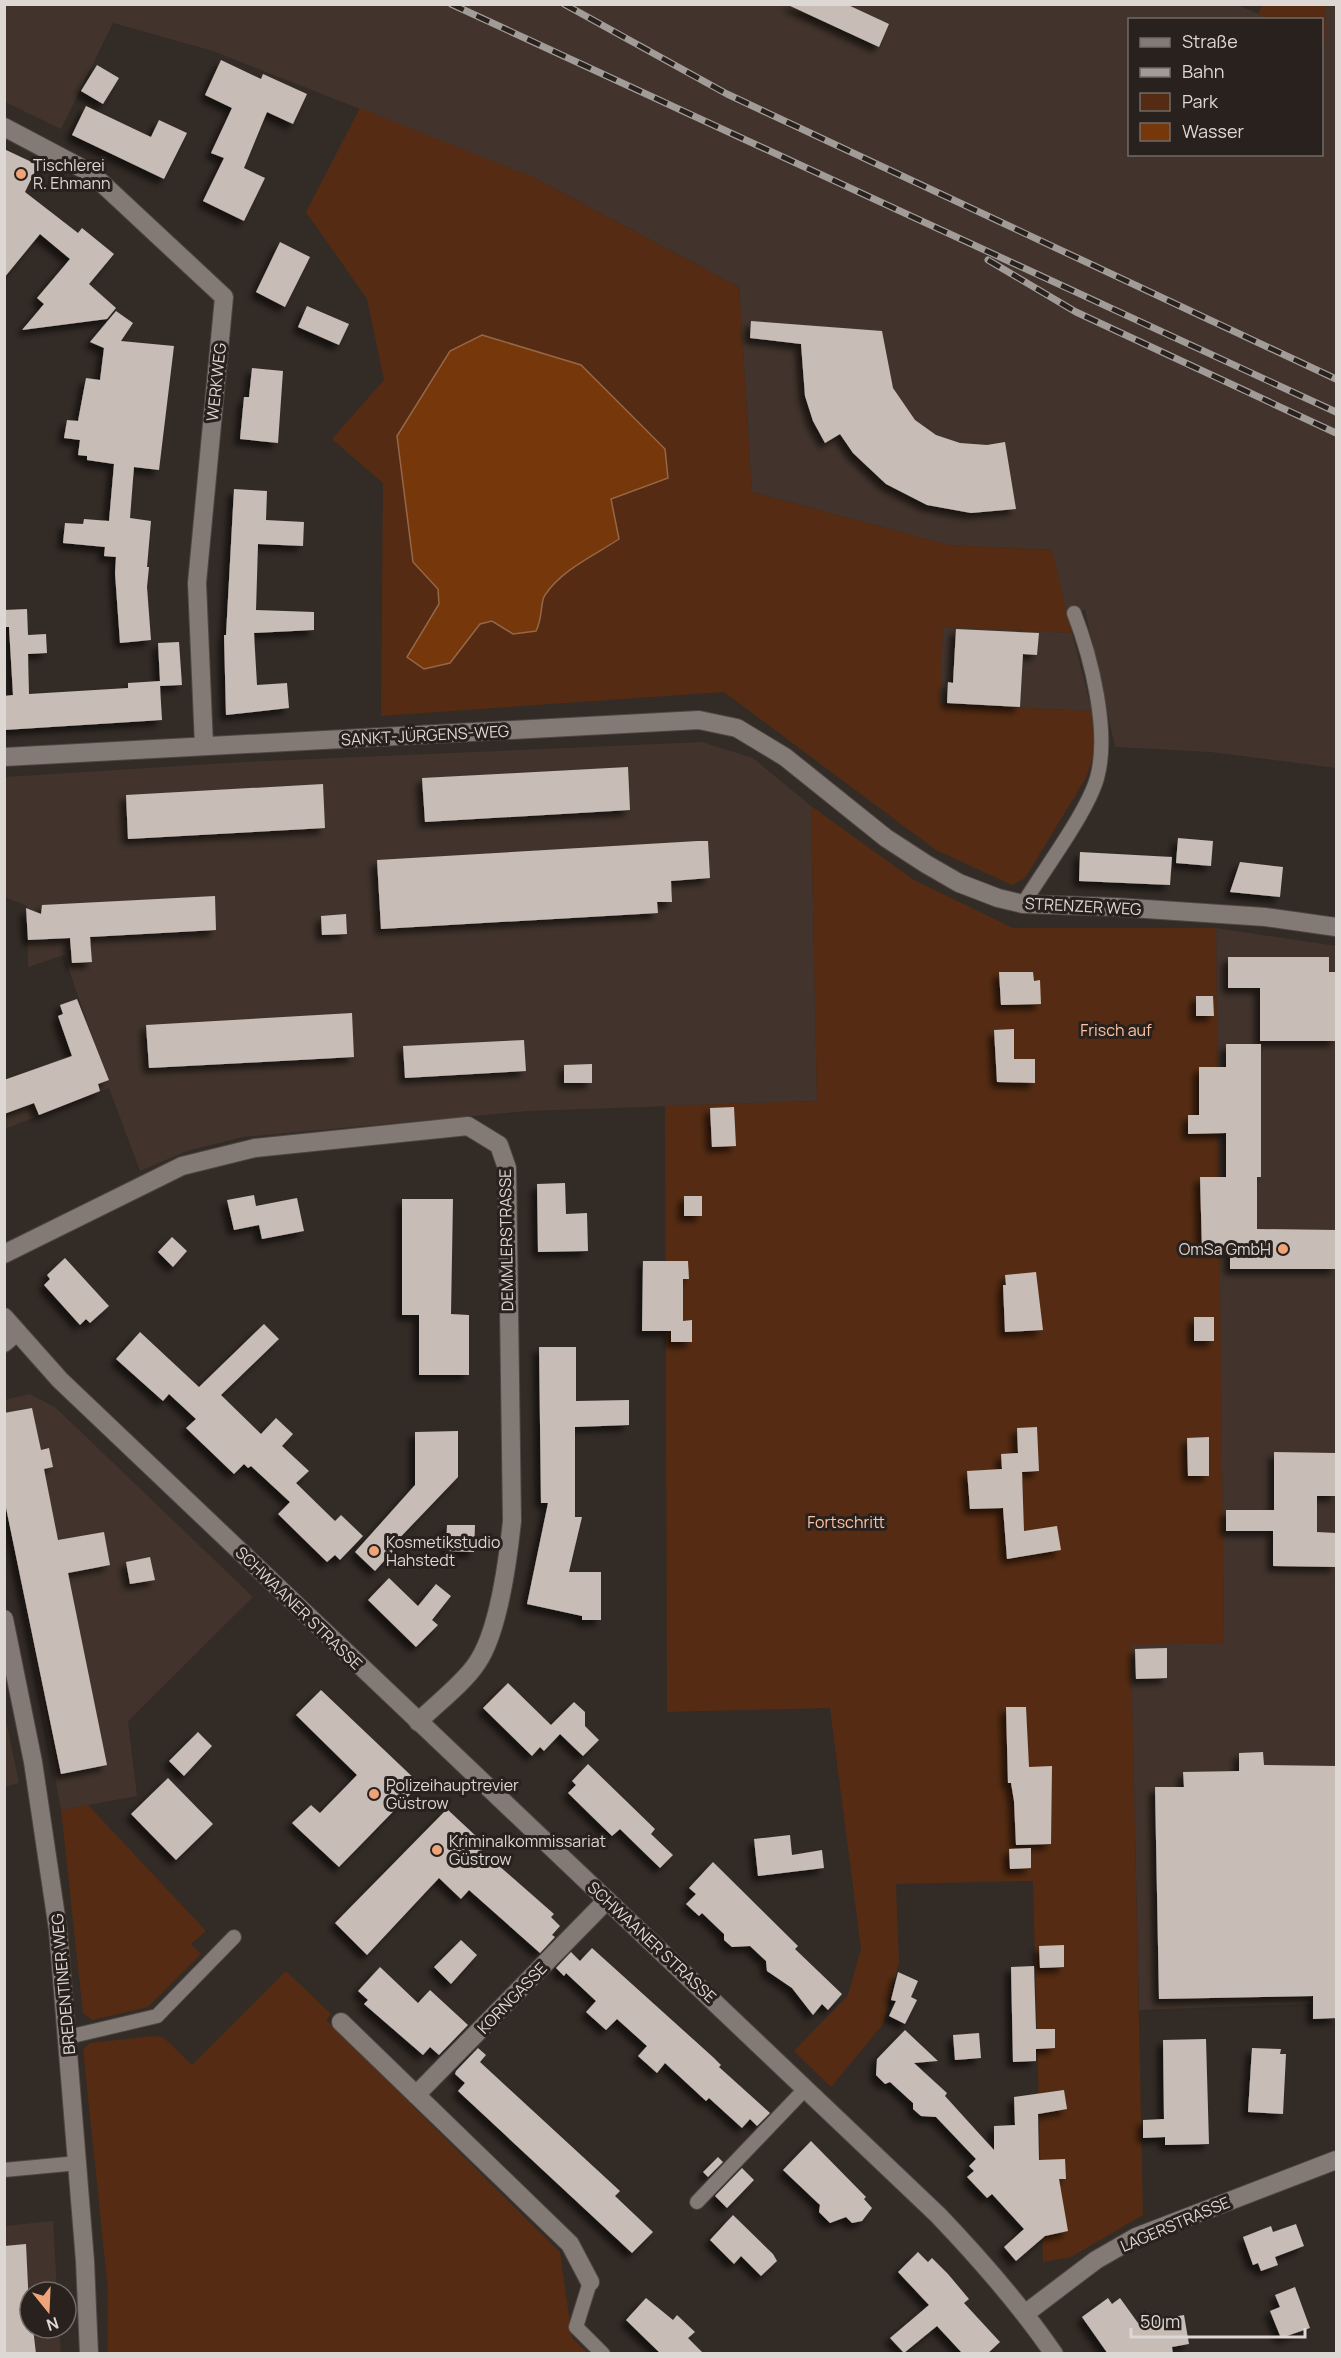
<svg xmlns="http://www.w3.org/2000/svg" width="1341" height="2358" viewBox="0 0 1341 2358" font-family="Manrope,sans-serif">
<defs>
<filter id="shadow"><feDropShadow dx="-5.5" dy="5.5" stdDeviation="3" flood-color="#0009"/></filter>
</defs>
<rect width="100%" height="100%" fill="#332b26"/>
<!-- built -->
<path fill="#42342c" d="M4,5H1238L1270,19L1130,20V154H1322V43L1326,45V5H1336V768L1210,752L1115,747L1085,610L1066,614L1052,550L949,545L752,492L739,287L533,177L213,51L113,23L61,129L5,102Z
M943,627L1072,633L1092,711L939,704Z
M702,742L753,758L811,806L817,1101L528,1111L243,1137L187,1151L140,1171L109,1088L5,1129V1080L95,1045L64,955L28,967L27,906L5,897V777L244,762Z
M1216,928L1336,946V2020H1312L1311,2004L1139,2010L1131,1644L1224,1643Z
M30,1394L56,1408L253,1597L128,1721L137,1796L61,1810L5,1503L4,1400Z
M4,1711L19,1783L5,1787H4Z
M53,2221L57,2292H30V2328H59L61,2353L5,2354V2226Z"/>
<!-- green -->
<path fill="#552c13" d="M1263,4L1326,5V45L1322,43V20L1270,19L1258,14Z
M360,108L533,177L739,287L752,492L949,545L1052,550L1072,633L943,627L940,704L1092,711L1094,754L1086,778L1025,878L1012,885L936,850L724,692L381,716L383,483L332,439L384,380L367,299L306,212Z
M811,806L914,880L1013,928H1216L1224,1643L1131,1645L1143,2215L1071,2257L1043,2262L1033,1881L896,1884L899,1962L883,2024L831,2087L794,2051L848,1995L861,1949L830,1708L667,1712L665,1106L817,1101Z
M88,1805L206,1931L191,1944L201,1954L148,2007L92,2020L83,2013L61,1810Z
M286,1971L331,2014L326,2020L560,2252L572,2338L588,2353H108V2290L83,2049L90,2043L153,2036L163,2037L192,2065Z"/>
<!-- water -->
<path fill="#76370a" stroke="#956747" stroke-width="1.5" d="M482,335L581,365L665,449L668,478L611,499L619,539C595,555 561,570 545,595C540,602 543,618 536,631L513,634L492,621L480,624L450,663L424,669L407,657L439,604L438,589L413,562L397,436L450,351Z"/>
<!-- building -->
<path fill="#c7bcb6" filter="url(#shadow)" d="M786,4H846L889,24L879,47Z
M221,60L261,79L263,74L307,94L293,124L267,112L244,168L265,178L244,221L203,201L224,158L211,153L232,108L205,95Z
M97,65L119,78L103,104L81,91Z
M86,106L151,137L159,120L187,133L164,179L72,135Z
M4,149L38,165L25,192L78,233L82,228L114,254L89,284L116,308L107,319L22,330L44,304L37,298L70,259L40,234L4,278Z
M280,242L310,257L285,307L256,292Z
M307,306L349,324L339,345L298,327Z
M116,311L133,323L121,341L174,346L159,470L134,467L130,518L151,521L147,567H149L147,587L151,640L120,643L115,573L116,557L104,556L105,547L63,543L65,523L83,524L84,519L109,521L114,464L87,460V456L78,455L80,440L64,438L67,420L78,421L86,378L100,380L104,348L90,342Z
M751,321L882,331L893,388L915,420L936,435L960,443L987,445L1005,442L1016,509L971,513L927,505L886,484L853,453L840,434L825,443L813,421L805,396L801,344L750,338Z
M252,368L283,371L278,443L240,439L244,397H249Z
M234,489L267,491L266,520L304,522L303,546L258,544L256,610L314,612V630L254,633L257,685L287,683L289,708L226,715L224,635H226Z
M27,609L28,635L46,634L47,653L28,654L29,694L128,688V683L160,681L158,643L179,642L182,685L160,686L162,720L4,730V696L13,695L9,627H4V610Z
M956,629L1039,633L1037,655L1023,654L1020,707L947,703L948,682L953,683Z
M628,767L630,810L425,822L422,778Z
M323,784L325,828L128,839L126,795Z
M1178,838L1213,841L1211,866L1176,863Z
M698,841H708L710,878L671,881L672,902H657L658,913L381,929L377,860Z
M1080,852L1172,857L1170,885L1079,881Z
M1240,862L1283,867L1280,897L1230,892Z
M215,896L216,930L90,937L92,962L72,963L70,938L28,940L26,908L41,914L42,905Z
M346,914L347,934L322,935L321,916Z
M1228,957H1329V972H1336V1041H1260V988H1228Z
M999,972H1033L1034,981L1040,980L1041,1004L1001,1005Z
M1196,996H1213L1214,1016H1196Z
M77,999L109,1080L98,1084L100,1091L39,1115L34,1103L4,1114V1080L72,1056L58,1016L63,1014L60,1005Z
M352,1013L354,1057L149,1068L146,1025Z
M1014,1029V1059H1035V1083L997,1082L994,1030Z
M524,1040L526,1071L405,1078L403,1046Z
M1226,1044H1261V1177H1257V1229L1336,1230V1269H1230V1249L1202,1250L1200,1177H1226V1133L1188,1134V1115H1199V1067H1226Z
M592,1064V1083H564V1065Z
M734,1107L736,1146L712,1147L710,1108Z
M565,1183L566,1214L587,1213L588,1251L538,1252L537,1184Z
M254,1195L256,1206L297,1198L304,1231L262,1239L259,1225L234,1230L227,1200Z
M684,1196H702V1216H684Z
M402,1199H453L451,1314L469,1315V1375H419V1315H402Z
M172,1237L187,1251L173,1267L158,1252Z
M65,1258L109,1306L90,1323L86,1319L80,1325L44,1285L50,1279L47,1275Z
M643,1261H688L689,1279H683V1321L692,1320V1342H671V1331H642Z
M1036,1272L1043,1330L1005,1332L1003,1285H1006L1005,1275Z
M1194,1317H1214V1341H1194Z
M264,1324L279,1339L221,1395L261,1434L276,1418L293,1434L282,1446L309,1471L296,1483L335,1521L341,1515L363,1536L340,1560L335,1555L327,1562L278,1514L290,1502L251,1466L248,1468L244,1464L234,1474L186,1428L196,1419L169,1394L163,1401L116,1359L140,1332L199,1387Z
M539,1347H576V1401L629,1400V1425L575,1427V1517H582L569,1572H601V1620H582V1616L527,1604L548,1503H541Z
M32,1408L41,1450L49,1448L53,1467L44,1469L58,1540L104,1532L110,1565L68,1573L107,1765L61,1774L4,1498V1413Z
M1037,1427L1039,1471L1022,1472L1024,1531L1057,1526L1061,1550L1007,1559L1003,1508L970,1509L967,1471L1002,1469L1001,1454L1018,1453L1017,1428Z
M458,1431V1477L390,1548L393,1551L375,1571L355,1552L415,1485V1432Z
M1209,1437V1476H1188L1187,1438Z
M1274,1452L1336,1453V1496H1317V1532L1336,1533V1567L1273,1566V1531H1226V1510H1274Z
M447,1525H475L474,1552L446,1551Z
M150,1557L155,1580L130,1584L126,1562Z
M389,1578L418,1606L436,1584L451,1596L432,1620L438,1625L416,1647L368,1600Z
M1167,1648V1678L1136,1679L1135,1649Z
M508,1683L551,1725L574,1702L585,1712V1726L599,1740L583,1756L560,1734L544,1751L540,1747L532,1756L483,1708Z
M321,1690L420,1784L339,1867L292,1823L311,1805L320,1813L357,1775L296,1715Z
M1006,1707H1026L1029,1767L1052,1766L1051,1844L1016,1845L1014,1801L1011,1783H1008Z
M198,1732L212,1746L184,1776L169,1761Z
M1263,1752L1264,1765L1336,1766V2018L1313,2019V1996L1159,1999L1155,1787H1184L1183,1772L1239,1771V1753Z
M588,1764L655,1829L651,1834L673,1855L660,1868L620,1829L612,1836L568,1793L576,1785L572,1781Z
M168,1778L213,1824L176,1860L131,1814Z
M447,1809L478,1838L473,1843L554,1914L551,1917L560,1926L552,1935L555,1937L540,1953L469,1890L461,1899L439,1878L367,1955L335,1923Z
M790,1835L792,1855L822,1850L824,1868L758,1876L754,1839Z
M1031,1848V1868L1010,1869L1009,1849Z
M713,1862L798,1946L795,1949L842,1994L828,2010L822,2004L813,2015L792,1988L767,1971L766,1961L750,1946L732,1947L724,1940V1934L702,1913L699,1916L686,1904L696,1894L689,1888Z
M461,1940L477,1955L451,1984L434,1967Z
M1064,1945V1967L1040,1968L1039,1946Z
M592,1948L714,2058L721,2065L719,2067L770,2113L757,2126L750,2119L742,2128L709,2098L706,2101L665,2063L657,2073L638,2056L647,2046L617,2019L606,2030L586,2012L596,2001L566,1973L564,1976L556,1968L571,1952L580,1961Z
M1034,1966L1036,2029H1055V2048L1036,2049V2061L1013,2062L1011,1967Z
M380,1967L418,2003L430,1990L468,2025L439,2055L430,2047L423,2055L364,2004L368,2000L358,1991Z
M898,1972L918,1981L911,1997L917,2000L905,2024L889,2016L896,2001L891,2000Z
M905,2030L938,2061L914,2063L947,2093L945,2096L994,2150V2126L1015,2125L1014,2097L1064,2090L1067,2109L1038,2114L1039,2160L1065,2159L1066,2179H1059L1068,2231L1045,2236L1016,2261L1004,2247L1024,2229L992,2194L987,2198L967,2177L974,2171L969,2166L976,2159L936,2117L921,2116L913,2109V2103L890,2082L885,2084L876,2075L877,2059Z
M979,2033L981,2058L955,2060L953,2035Z
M1206,2039L1209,2144L1165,2145V2137L1143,2138V2120L1164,2119L1163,2040Z
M478,2048L486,2055L480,2062L620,2191L615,2196L653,2232L632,2253L458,2091L465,2083L455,2074L456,2071Z
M1252,2048L1281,2049L1280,2054H1286L1283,2114L1248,2112Z
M811,2141L866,2197L864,2199L872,2208L862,2221L852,2223L846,2217L830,2223L819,2212L820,2205L783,2170Z
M718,2157L723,2162L708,2177L703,2172Z
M742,2168L754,2180L727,2208L715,2196Z
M733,2215L773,2254L777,2261L761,2276L741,2256L734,2264L710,2240Z
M1296,2224L1304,2246L1275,2257L1278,2265L1261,2271L1258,2263L1253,2265L1243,2237L1271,2226L1273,2232Z
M26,2244L30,2328H33L36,2354H4V2246Z
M918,2252L928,2262L932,2258L948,2274L969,2299L964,2303L1000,2342L987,2354H963L937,2326L904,2353L890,2338L929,2305L898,2272Z
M1295,2287L1310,2328L1281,2338L1270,2311L1280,2307L1275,2295Z
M646,2298L673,2320L677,2315L695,2332L688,2338L704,2354H661L626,2320Z
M1108,2298L1112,2304L1120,2298L1138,2323L1184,2315L1189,2344L1172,2347L1173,2354H1108L1082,2317Z"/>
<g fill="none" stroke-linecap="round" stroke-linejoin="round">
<defs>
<path id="lane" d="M1023,904C1043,871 1087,813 1097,778C1110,731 1091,657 1074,613
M68,2037L157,2016L234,1937
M4,2170L78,2163
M697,2202L806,2088
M590,2282L576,2327L603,2354"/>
<path id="street" d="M4,127L91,173L224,297L197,583L204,746
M4,757L699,720L737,728L785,757L886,838L926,864L959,883L998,898L1023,904L1116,907L1265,917L1336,927
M4,1254L182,1166L255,1148L468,1126L499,1145L507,1168L512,1521C508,1559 499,1631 477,1663C465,1682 434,1706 418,1722
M4,1343L17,1332
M4,1619L33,1762L58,1930L85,2261L89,2354
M341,2022L570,2244L590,2282
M416,2095L607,1900
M1026,2313L1096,2260L1136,2237L1336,2160"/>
<path id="secondary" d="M4,1317L60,1380L938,2215C980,2259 1019,2303 1054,2354"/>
</defs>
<!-- lane casing -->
<use href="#lane" stroke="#4e4642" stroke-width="16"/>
<!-- street casing -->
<use href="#street" stroke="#4e4642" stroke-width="20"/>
<!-- secondary casing -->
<use href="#secondary" stroke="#4e4642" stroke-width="20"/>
<!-- lane -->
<use href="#lane" stroke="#847a75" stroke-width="14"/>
<!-- street -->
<use href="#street" stroke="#847a75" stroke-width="18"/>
<!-- secondary -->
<use href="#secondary" stroke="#847a75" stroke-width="18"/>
<defs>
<path id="rail" d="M451,4L1336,412
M564,4L727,94L1336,379
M988,260L1076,312L1336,433"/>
</defs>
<!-- rail casing -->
<use href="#rail" stroke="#a29c98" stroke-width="7"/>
<!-- rail -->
<use href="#rail" stroke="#29211d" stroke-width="4.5" stroke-dasharray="14" stroke-linecap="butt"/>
</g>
<!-- markers -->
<g fill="#efa378" stroke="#29211d" stroke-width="2">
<circle cx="21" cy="174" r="6"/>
<circle cx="1283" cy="1249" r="6"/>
<circle cx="374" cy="1551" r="6"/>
<circle cx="374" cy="1794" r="6"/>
<circle cx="437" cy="1850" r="6"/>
</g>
<g text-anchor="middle" stroke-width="6" stroke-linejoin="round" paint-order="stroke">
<!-- poi labels -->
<g font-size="16" fill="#ded8d5" stroke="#29211d" text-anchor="start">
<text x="33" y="171">Tischlerei<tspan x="33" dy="18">R. Ehmann</tspan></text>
<text x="1271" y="1255" text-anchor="end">OmSa GmbH</text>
<text x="386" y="1548">Kosmetikstudio<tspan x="386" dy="18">Hahstedt</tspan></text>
<text x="386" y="1791">Polizeihauptrevier<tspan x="386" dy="18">Güstrow</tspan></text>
<text x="449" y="1847">Kriminalkommissariat<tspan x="449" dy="18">Güstrow</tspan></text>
</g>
<!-- street labels -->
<g font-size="16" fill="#ded8d5" stroke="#29211d">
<text transform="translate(216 382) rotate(-84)" y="6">WERKWEG</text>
<text transform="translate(425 735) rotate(-3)" y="6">SANKT-JÜRGENS-WEG</text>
<text transform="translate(1083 906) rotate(3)" y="6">STRENZER WEG</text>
<text transform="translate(506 1240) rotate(-91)" y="6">DEMMLERSTRASSE</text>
<text transform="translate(299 1608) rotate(44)" y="6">SCHWAANER STRASSE</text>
<text transform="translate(652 1942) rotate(43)" y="6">SCHWAANER STRASSE</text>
<text transform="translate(63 1984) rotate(-95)" y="6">BREDENTINER WEG</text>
<text transform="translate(512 1998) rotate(-46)" y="6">KORNGASSE</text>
<text transform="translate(1175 2224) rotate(-23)" y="6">LAGERSTRASSE</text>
</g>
<!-- park labels -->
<g font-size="16" fill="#fdc3a3" stroke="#29211d">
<text x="1116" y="1036">Frisch auf</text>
<text x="846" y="1528">Fortschritt</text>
</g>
</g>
<!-- border -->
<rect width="1341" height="2358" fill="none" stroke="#ded8d5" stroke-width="12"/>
<!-- legend -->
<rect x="1128" y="18" width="195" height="138" fill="#29211d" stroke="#716a67" stroke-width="1.5"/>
<rect x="1140" y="38" width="30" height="9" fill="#847a75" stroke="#716a67" stroke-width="1.5"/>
<text x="1182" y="48" font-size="18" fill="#ded8d5">Straße</text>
<rect x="1140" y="68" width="30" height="9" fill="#a29c98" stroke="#716a67" stroke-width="1.5"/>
<text x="1182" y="78" font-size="18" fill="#ded8d5">Bahn</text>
<rect x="1140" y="93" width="30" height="18" fill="#552c13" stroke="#716a67" stroke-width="1.5"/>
<text x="1182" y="108" font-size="18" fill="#ded8d5">Park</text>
<rect x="1140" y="123" width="30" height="18" fill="#76370a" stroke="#716a67" stroke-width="1.5"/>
<text x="1182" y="138" font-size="18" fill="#ded8d5">Wasser</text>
<!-- north arrow -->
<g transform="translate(48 2310) rotate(162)"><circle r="28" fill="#29211d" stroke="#716a67" stroke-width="1.5"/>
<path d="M0-4.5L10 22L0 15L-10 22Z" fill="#efa378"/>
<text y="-9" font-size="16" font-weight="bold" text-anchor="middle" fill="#ded8d5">N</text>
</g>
<!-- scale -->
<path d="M1131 2328v9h174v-9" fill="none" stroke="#ded8d5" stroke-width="3"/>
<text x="1140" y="2328" font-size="18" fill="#ded8d5" stroke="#29211d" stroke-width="4.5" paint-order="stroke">50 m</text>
</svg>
